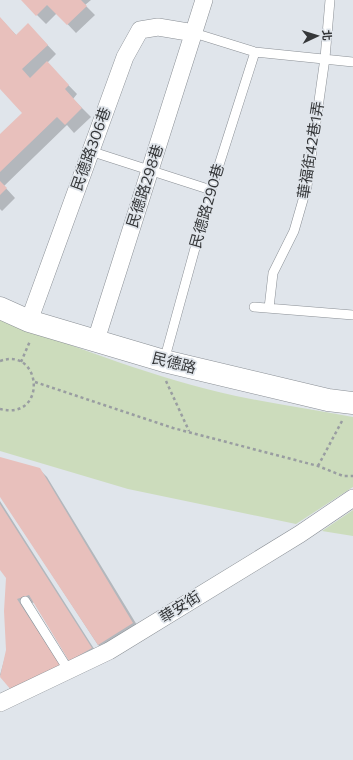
<svg xmlns="http://www.w3.org/2000/svg" width="353" height="760" viewBox="0 0 353 760" font-family="Commissioner,'Noto Sans TC',sans-serif">
<rect width="100%" height="100%" fill="#e0e5eb"/>
<!-- green -->
<path fill="#ccdcbc" d="M0,318C77,348 155,378 236,396C275,404 314,410 353,417V487L296,524L128,489L0,451Z
M353,510V536L322,531Z"/>
<!-- shadow -->
<path fill="#0003" d="M22,0H91L85,5L95,15L76,33L57,13L46,24Z
M0,18L17,36L37,34L56,54L47,63L77,94L73,99L91,117L74,133L67,125L4,186L15,198L2,211L0,209V135L24,113L0,87Z
M0,458L39,469L47,477L140,630L106,652L98,645L0,495Z
M0,501L98,655L77,668L35,602L24,606L67,674L13,690L0,675L7,650V577L0,568Z"/>
<!-- building -->
<path fill="#e8c0bc" d="M21,0H81L87,6L67,25L47,5L36,16Z
M0,17L16,35L28,23L48,45L22,69L30,78L47,61L69,85L65,89L82,108L65,125L57,117L0,172V134L22,113L0,89Z
M0,181L7,188L0,195Z
M0,457L40,468L133,623L98,645L0,497Z
M0,504L92,648L69,661L29,595L17,599L61,667L12,691L0,677L6,650L4,611L6,578L0,570Z"/>
<g fill="none" stroke-linecap="round" stroke-linejoin="round">
<defs>
<path id="lane" d="M194,33L255,52L353,62
M90,151L211,190
M254,307L353,315
M269,308L273,273L294,231L307,186L325,58L330,0
M164,361L211,190L255,52
M25,601L69,671"/>
<path id="street" d="M29,321L125,57L140,30L158,27L194,33
M96,340L204,0
M0,703L109,651L300,534L353,498"/>
<path id="secondary" d="M0,308L29,321L164,361L328,400L353,403"/>
</defs>
<!-- lane casing -->
<use href="#lane" stroke="#8a8f95" stroke-width="10"/>
<!-- street casing -->
<use href="#street" stroke="#8a8f95" stroke-width="18"/>
<!-- secondary casing -->
<use href="#secondary" stroke="#8a8f95" stroke-width="23"/>
<!-- path -->
<path stroke="#999da1" stroke-width="2.5" stroke-dasharray="3 3" stroke-linecap="butt" d="M0,361C42,346 48,421 0,409
M21,362L30,341
M166,381L189,431
M35,382L173,428L318,466L343,476H353
M318,466L342,421"/>
<!-- lane -->
<use href="#lane" stroke="#fff" stroke-width="9"/>
<!-- street -->
<use href="#street" stroke="#fff" stroke-width="17"/>
<!-- secondary -->
<use href="#secondary" stroke="#fff" stroke-width="22"/>
</g>
<g text-anchor="middle" stroke-width="3.5" stroke-linejoin="round" paint-order="stroke">
<!-- street labels -->
<g font-size="15" fill="#353739" stroke="#e0e5eb">
<text transform="translate(91 149) rotate(-70)" y="5">民德路306巷</text>
<text transform="translate(311 150) rotate(-81)" y="5">華福街42巷1弄</text>
<text transform="translate(145 186) rotate(-72)" y="5">民德路298巷</text>
<text transform="translate(207 206) rotate(-74)" y="5">民德路290巷</text>
<text transform="translate(174 363) rotate(14)" y="5">民德路</text>
<text transform="translate(180 607) rotate(-32)" y="5">華安街</text>
</g>
</g>
<!-- north arrow -->
<g transform="translate(317 36) rotate(86)" stroke="#e0e5eb" stroke-width="3" paint-order="stroke">
<path d="M0-3L7 15L0 10L-7 15Z" fill="#353739"/>
<text y="-6" font-size="11" font-weight="bold" text-anchor="middle" fill="#353739">北</text>
</g>
</svg>
